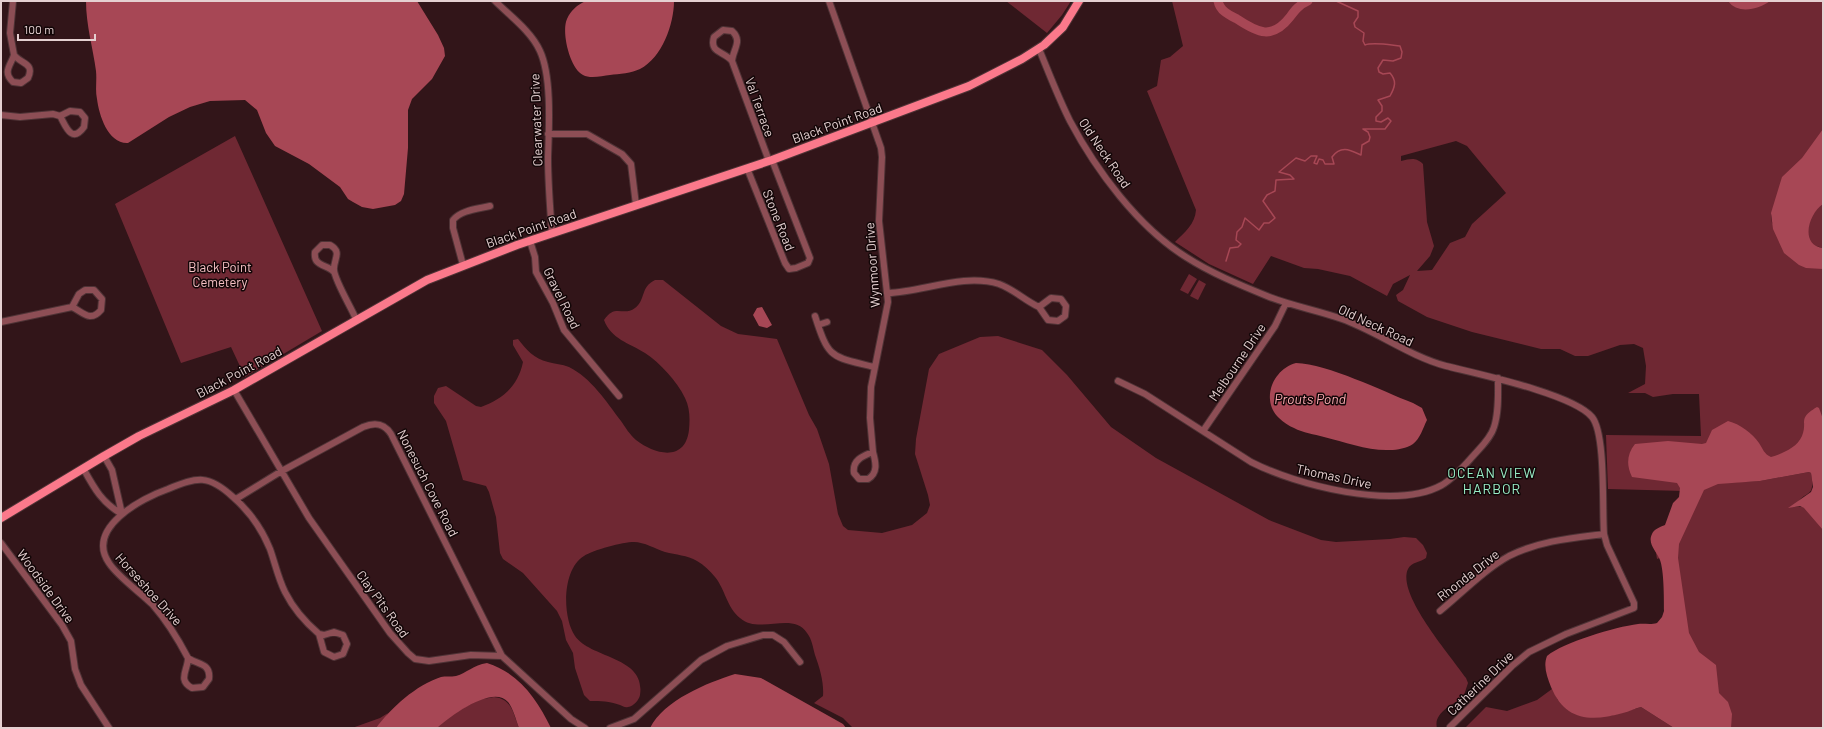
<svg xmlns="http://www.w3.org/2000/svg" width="1824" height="729" viewBox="0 0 1824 729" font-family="Barlow,sans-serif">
<rect width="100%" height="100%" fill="#321519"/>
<!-- green -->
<path fill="#6f2833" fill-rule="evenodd" d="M1006,1H1071L1062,15L1047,33Z
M1172,1H1823V133L1771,215L1772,223L1823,267V455L1779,456L1719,483L1760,481L1809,472L1811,473C1816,501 1804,488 1795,507C1809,504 1816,519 1823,528V728H1730L1719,700L1691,649L1675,552L1657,559L1655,547L1684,491L1608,489L1606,435L1701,436L1699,394H1673L1653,397L1645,393H1628L1645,384L1646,366L1643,348L1634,344L1620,345L1588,356H1575L1560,349H1541L1472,332L1427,317L1398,301L1396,295L1403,290L1410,275L1393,284L1387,296L1350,276L1318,269L1304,268L1271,256L1253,284L1209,264L1175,242C1185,232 1195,224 1196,210L1147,91L1157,86L1161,60L1170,57L1183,46ZM1456,141L1467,146L1506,193L1472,224L1465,237L1450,243L1432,270L1417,271L1430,256L1434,246L1427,222L1423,164C1415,157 1411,159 1401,161V156Z
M235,136L322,331L245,377L231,347L181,363L115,204Z
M1823,202V248L1806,243C1806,224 1808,214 1823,202Z
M1189,274L1197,279L1188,294L1180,290Z
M655,280H663L721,326L738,334L777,339L809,415L817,429L829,464L838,514L843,526L848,530L882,533L912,525L927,513L930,505L928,495L915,454L916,439L929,369L939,354L980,337L998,336L1042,350L1067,375L1111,427L1156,458L1269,520L1321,540L1336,542L1390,539L1404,537L1416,538L1423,545L1427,553L1426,558C1421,562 1411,562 1408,569C1396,594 1452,657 1466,678L1468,683L1463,698C1453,704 1433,713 1437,728H853L843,718L814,703L823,696C824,682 820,669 815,655C813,648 812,639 807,633C793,611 759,635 740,618C727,608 725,589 715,577C710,571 704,565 697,561C687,555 676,555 665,552C656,549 644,542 634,542C623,542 593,550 584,556C562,569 562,617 575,636C591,659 646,656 640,695C639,700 634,706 628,707C625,708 623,706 620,705C609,701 601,701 590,701L584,695L575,668L573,653L566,640L562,621L557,611L523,573L503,559L500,553L496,517L489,492L486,486L463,480L446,421L434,403V396L438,388L446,386L476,406L481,407C503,399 518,386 523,362L513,345V340L518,339C526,349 534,359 548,362C555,364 562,364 569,367C591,378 606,401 621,421C625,427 630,435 636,440C654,454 685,463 689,430C690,419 690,408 685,398C677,381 660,363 645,353C629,343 611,339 604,320C615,303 623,317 635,308C646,300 640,287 655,280Z
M1199,280L1206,284L1198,300L1190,296Z
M1552,689L1558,700L1610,716L1641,707L1674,728H1465L1486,707L1507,711L1537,700Z
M494,697C512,699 513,713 519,728H436L454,713L478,700Z
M388,713L379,728H352L380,718Z"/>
<!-- water -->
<path fill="#a74755" d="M86,1H417L438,35L444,48L445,56L432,79L412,99L408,110V148L404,194L401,201L395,205L373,209L362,207L353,202L348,199L340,187L309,164L275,146L266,133L257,110L245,100L210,101L190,107L169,117L128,143C108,144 99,115 97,99C95,90 97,81 96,71C93,48 86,25 86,1Z
M586,1H674C674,24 662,58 640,69C632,73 619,74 610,75C602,76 590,79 583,75C570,69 561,32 567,19C571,10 577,5 586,1Z
M1728,1H1770C1759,9 1738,15 1728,1Z
M1823,129V204C1809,213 1799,245 1823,248V269L1806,268L1799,265L1784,253L1773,229L1771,213L1782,177L1802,158Z
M762,307L772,325L767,328L759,326L753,315L757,308Z
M1296,363C1328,364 1382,391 1413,403L1422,408L1427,420C1423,428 1420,439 1413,444C1407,448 1397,450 1390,450C1368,451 1345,442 1324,437C1314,434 1303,433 1294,428C1289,426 1283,422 1279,418C1260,400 1273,369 1296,363Z
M1817,407L1819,408L1823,419V530L1804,508L1800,506L1788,508L1811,492L1813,487L1811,473L1809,472L1760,481L1718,484L1704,490L1679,544L1678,558L1689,633L1699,652L1716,665L1719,693L1728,702L1732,714L1731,728H1674L1641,707C1635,708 1629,712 1623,713C1591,722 1565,721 1551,687C1547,677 1543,666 1547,656C1564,642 1615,627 1638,624C1644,623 1650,625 1657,623L1662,617L1664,611C1664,598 1664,571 1660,560C1657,552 1647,544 1652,534C1654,529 1660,527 1665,525L1673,503L1679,497L1680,488L1677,483L1632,477C1626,465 1627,454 1635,444L1668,441L1702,444L1706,443L1712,430L1728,421C1740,424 1752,433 1759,443C1763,449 1764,454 1771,457C1781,454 1797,448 1802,436C1808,421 1797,419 1817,407Z
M487,663C519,673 537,699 551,728H519C516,720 513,708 508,702C493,684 449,717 437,728H376C391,708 416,685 441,677C445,676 451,677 456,676C467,673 473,665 487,663Z
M735,674L761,678L843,724L846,728H650C664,700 707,683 735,674Z"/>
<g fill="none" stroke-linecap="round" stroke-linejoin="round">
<!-- stream -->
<path stroke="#a74755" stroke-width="1.5" d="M1226,261L1230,248L1238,247L1241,244L1236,240L1237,232L1242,227L1245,218L1259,230L1264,223H1269L1275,218L1263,201L1267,195L1275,191L1276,180L1294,179L1290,175L1279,172L1296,158L1305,161L1311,156H1317L1314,163L1317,164L1319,159L1323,160L1325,164H1334L1332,157C1341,145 1350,150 1361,155L1362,145L1369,141L1370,137L1368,132L1363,129H1385L1391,121L1388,118L1381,122L1376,121V117L1382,111V106L1378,100L1390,96C1395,87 1397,81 1390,73L1383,74L1379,72L1378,68L1383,60L1393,61L1401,58L1402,52L1400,46C1390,45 1373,42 1365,45L1363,41L1364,33L1355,27L1354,23L1358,17V11L1336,1"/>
<!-- river -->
<path stroke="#a74755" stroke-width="9" d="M1218,1C1220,11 1229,15 1237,19C1258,33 1272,40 1290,17C1295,10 1299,5 1308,1"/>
<defs>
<path id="minor" d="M13,1L10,33L14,55
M495,1C510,16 531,31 540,51C552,77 549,128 548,157C548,182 550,208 552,233
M829,1L881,148L882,157L879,221L888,302L871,387L870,418L873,452
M723,30L732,31C743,41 733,49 732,61C724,51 709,53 714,37Z
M1039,49C1049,73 1058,97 1070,121C1096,170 1138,227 1186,257C1211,273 1240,285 1267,296C1292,306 1317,310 1342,319C1378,332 1409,356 1446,366C1478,374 1573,394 1592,417C1606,434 1602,509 1604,534L1607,545L1634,603V608L1566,634L1529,652L1512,666L1450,727
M14,55C21,64 35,63 28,78L21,83L13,82C2,72 11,65 14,55Z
M732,61L769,161
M70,111L80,112L85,118L84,127C71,145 65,124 60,116Z
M1,115L20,117L53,114L60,116
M548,134H587L622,154L631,164L636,205
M747,168L785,263L789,269L796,268L808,263L810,258L772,160
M530,241L535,257L536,272L553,303L564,330L619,396
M463,265L453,228V220C461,210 478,209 490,206
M334,272C327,264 313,267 315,252L322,245H330C343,252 333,260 334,270C335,281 351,307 356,319
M85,290H94L102,299L101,310C90,323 83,312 72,307L79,294Z
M888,293C923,292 963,273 999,284C1015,290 1024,300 1039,307
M1051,298L1061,299L1066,306L1065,316L1058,321L1048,320L1039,307Z
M815,316C829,360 831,356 874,367
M1,322L72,307
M818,325L827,322
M1118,381L1145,394L1251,462C1296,485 1395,511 1442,485C1454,478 1464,466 1473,456C1480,448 1491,438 1494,427C1499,412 1498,394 1498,378
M234,390L309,518L390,633L408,653L415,659L429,661L471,655L502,656L571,719L585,728
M1203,431L1275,326L1286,303
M873,452C876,463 878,473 868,479H859L854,473C852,460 863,456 873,452Z
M104,456L112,470L122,514
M83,468C94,488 102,503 122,514
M236,499L280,472L363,427C375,422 384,423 391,434L502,656
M1,543L62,625L71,641L75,669L81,685L109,728
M1440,611C1462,593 1484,570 1509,556C1539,541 1572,538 1604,534
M334,632L343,635L347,644L343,654L334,657L324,652L319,634L324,635Z
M188,658C178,639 167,621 153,605C140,592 118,577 109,563C85,528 142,498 168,489C198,477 208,474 233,497C249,511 262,529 270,549C275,563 278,578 285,592C293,608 305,622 319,634
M188,658C198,665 211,663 209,679L203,687L192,688C177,680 188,670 188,658Z
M610,728L634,719L701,660L727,646L763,635H773L784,642L800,662"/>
<path id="major" d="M1,518L104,456L139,436L234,390L427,280L517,245L772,160L969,86L1022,59L1044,45L1063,27L1079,1"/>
</defs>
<!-- minor casing -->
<use href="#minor" stroke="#4f3336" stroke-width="8"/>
<!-- major casing -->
<use href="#major" stroke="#4f3336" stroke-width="10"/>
<!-- minor -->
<use href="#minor" stroke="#8d4e55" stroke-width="6"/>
<!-- major -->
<use href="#major" stroke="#fb798b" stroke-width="8"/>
</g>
<g text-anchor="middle" stroke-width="3" stroke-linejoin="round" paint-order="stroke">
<!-- street labels -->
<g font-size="13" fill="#e5d0d1" stroke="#120607">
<text transform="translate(760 107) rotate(70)" y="5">Val Terrace</text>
<text transform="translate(536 120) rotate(-92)" y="5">Clearwater Drive</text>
<text transform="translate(837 123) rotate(-20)" y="5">Black Point Road</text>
<text transform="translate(1105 153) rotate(56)" y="5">Old Neck Road</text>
<text transform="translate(779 220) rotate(68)" y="5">Stone Road</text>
<text transform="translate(531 228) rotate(-19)" y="5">Black Point Road</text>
<text transform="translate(872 265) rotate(-94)" y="5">Wynmoor Drive</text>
<text transform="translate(562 298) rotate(64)" y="5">Gravel Road</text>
<text transform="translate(1376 325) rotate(25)" y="5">Old Neck Road</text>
<text transform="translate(1237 362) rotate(-56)" y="5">Melbourne Drive</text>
<text transform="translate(239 372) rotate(-28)" y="5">Black Point Road</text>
<text transform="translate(1334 476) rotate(12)" y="5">Thomas Drive</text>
<text transform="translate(428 483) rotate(63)" y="5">Nonesuch Cove Road</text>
<text transform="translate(1468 575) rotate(-38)" y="5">Rhonda Drive</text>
<text transform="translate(46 586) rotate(54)" y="5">Woodside Drive</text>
<text transform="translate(149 589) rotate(48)" y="5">Horseshoe Drive</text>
<text transform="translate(383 604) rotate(54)" y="5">Clay Pits Road</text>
<text transform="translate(1480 683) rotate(-44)" y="5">Catherine Drive</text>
</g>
<!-- park labels -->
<g font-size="13" fill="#f6c0c4" stroke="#120607">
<text x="220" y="272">Black Point<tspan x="220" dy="15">Cemetery</tspan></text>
</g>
<!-- water labels -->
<g font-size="14" font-style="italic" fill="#f8a9b0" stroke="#120607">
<text x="1310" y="404">Prouts Pond</text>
</g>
<!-- neighbourhood labels -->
<g font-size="14" letter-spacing="1" fill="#99eec7" stroke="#120607">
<text x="1492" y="478">OCEAN VIEW<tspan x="1492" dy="16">HARBOR</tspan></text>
</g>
</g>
<!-- border -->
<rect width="1824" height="729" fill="none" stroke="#e5d0d1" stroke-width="4"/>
<!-- scale -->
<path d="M18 34v6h77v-6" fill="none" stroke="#e5d0d1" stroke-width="2"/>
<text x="24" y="34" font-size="12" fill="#e5d0d1" stroke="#120607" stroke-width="3" paint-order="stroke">100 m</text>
</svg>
